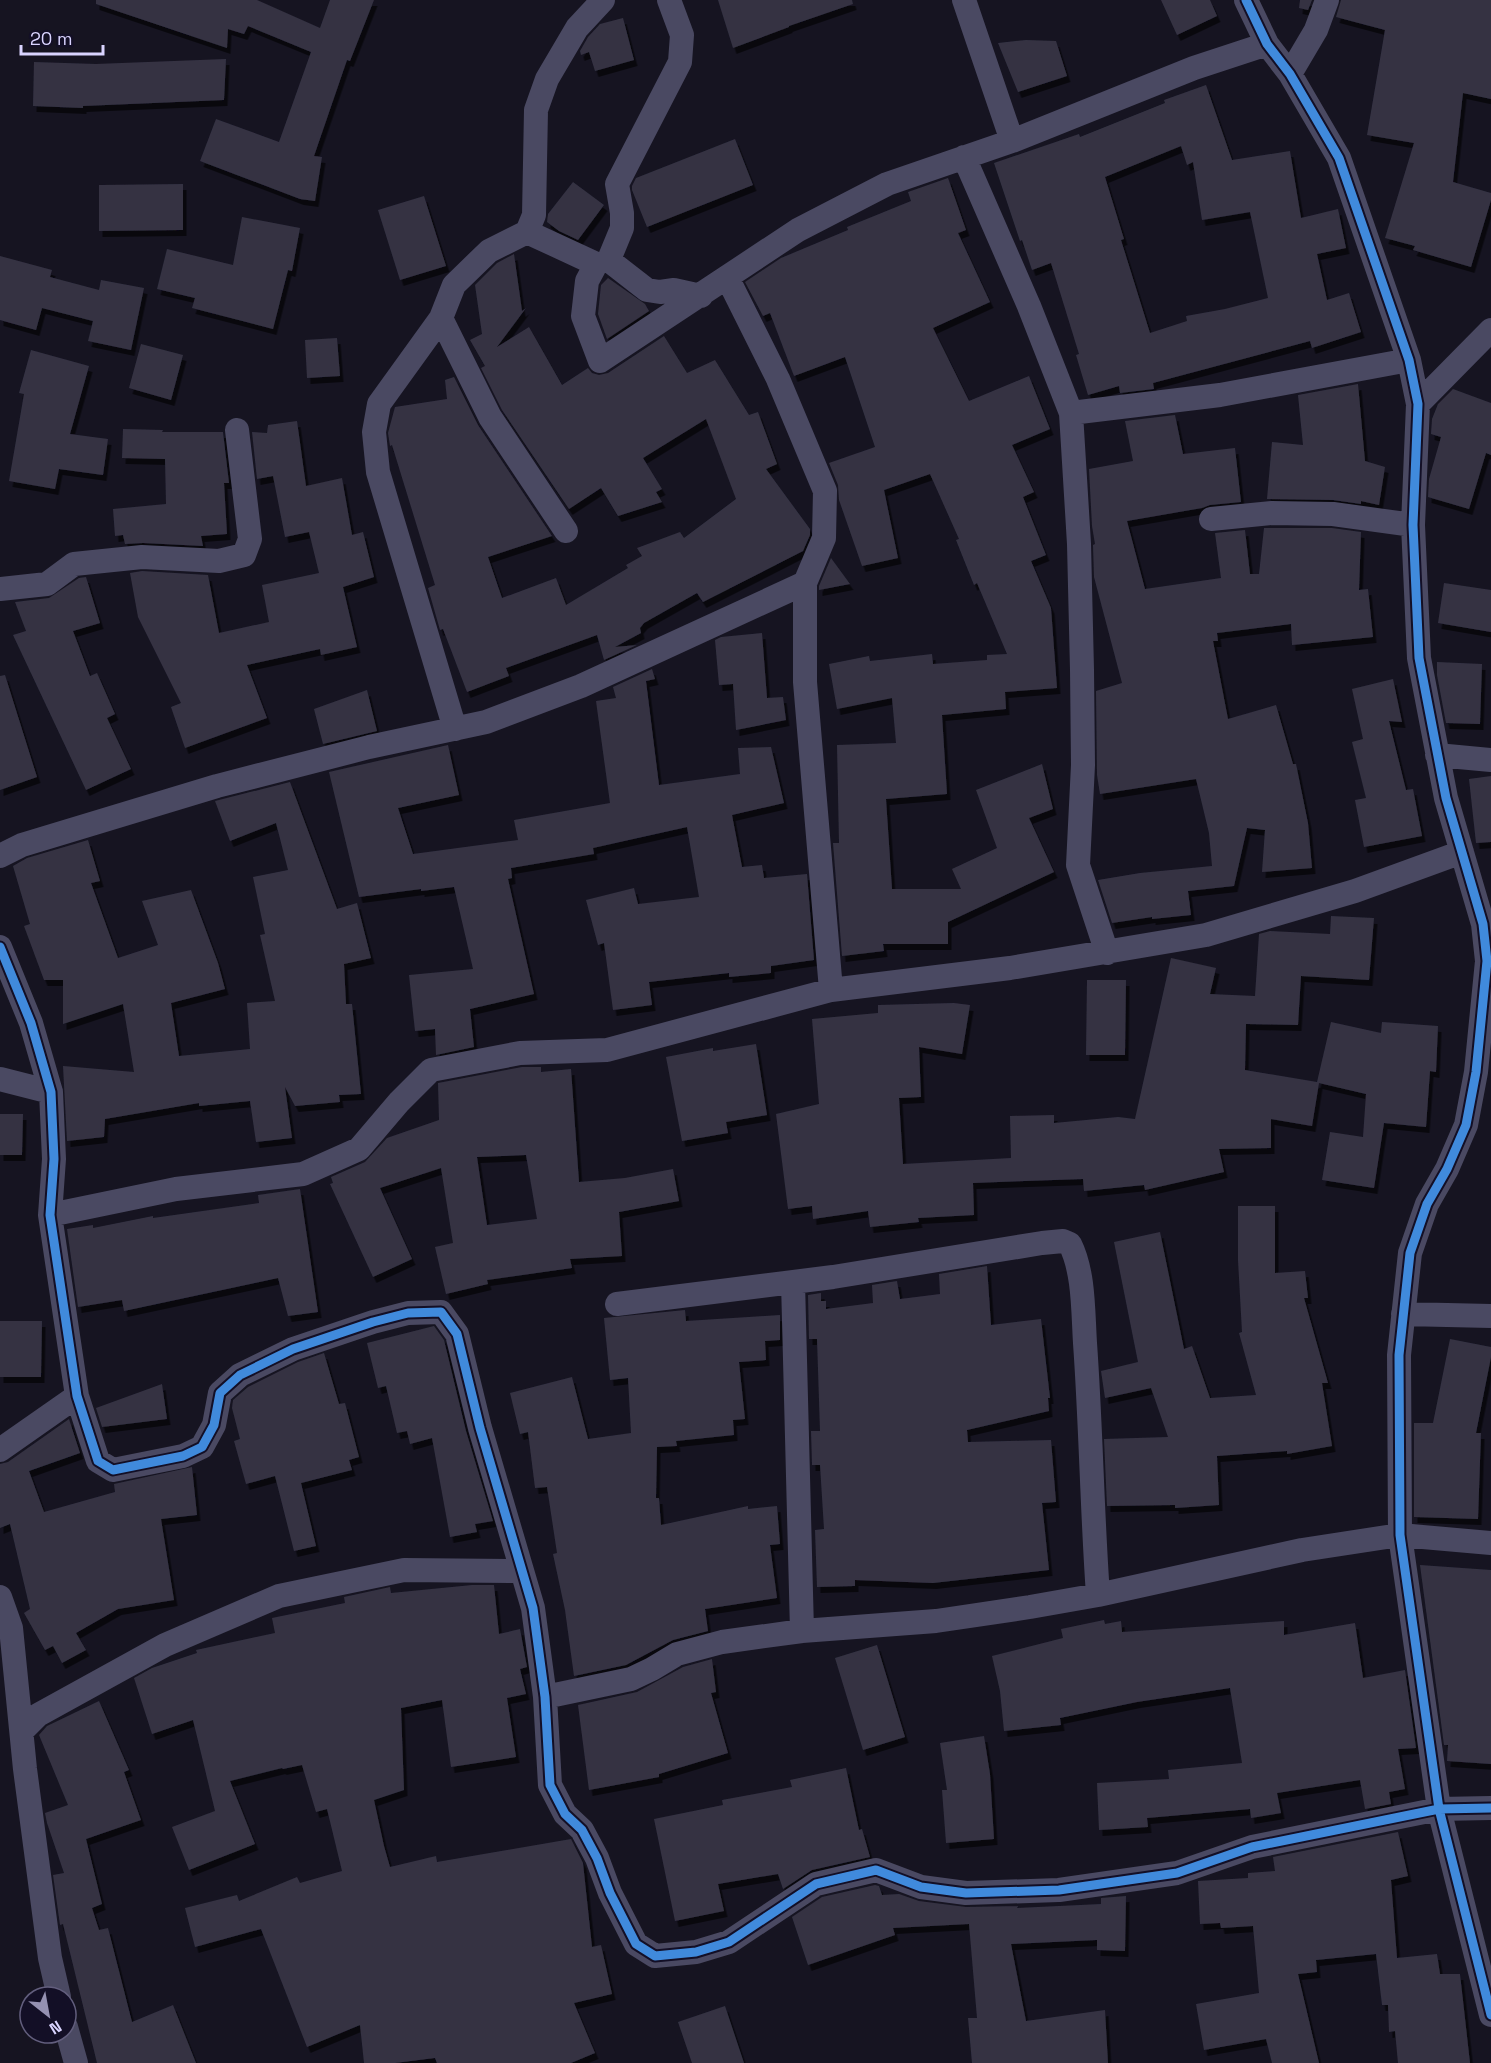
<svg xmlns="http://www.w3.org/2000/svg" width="1491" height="2063" viewBox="0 0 1491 2063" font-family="'Space Grotesk',sans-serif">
<defs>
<filter id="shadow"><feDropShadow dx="3.5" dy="6" stdDeviation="0" flood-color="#0009"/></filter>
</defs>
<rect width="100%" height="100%" fill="#161421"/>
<!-- building -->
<path fill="#343243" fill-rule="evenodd" filter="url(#shadow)" d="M96,0H257L320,28L330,0H374L350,61L347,60L314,156L322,157L315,201L300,199L200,161L216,119L279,142L311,52L248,26L244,34L228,29L227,48L96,4Z
M718,0H852L853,4L789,26V27L733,48Z
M1161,0H1210L1217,16L1177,35Z
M1300,0H1312L1308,10L1299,8Z
M1341,0H1491V99L1463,93L1453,182L1491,193V200L1471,267L1413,250L1415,246L1385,238L1414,143L1367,135L1385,30L1336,17Z
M623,18L634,60L595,71L589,52L581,55L580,51L588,37L600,24Z
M1026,40L1056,41L1067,76L1018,92L998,43Z
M226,59L224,100L83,106V108L33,106L34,62L96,64Z
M1206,85L1232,160L1290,151L1301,218L1338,209L1346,248L1317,254L1327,300L1349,293L1361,332L1312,348L1310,341L1153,383L1154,389L1120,393L1119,386L1088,395L1076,355L1079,354L1051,263L1032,270L1022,240L1020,241L994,163L1079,134L1080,137L1165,103L1164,100ZM1181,146L1187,165L1193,162L1202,220L1250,212L1268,298L1225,309L1186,316L1187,321L1150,333L1121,240L1124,239L1105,177Z
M735,139L753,185L647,227L632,190V186L636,178Z
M948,178L966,230L958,233L990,302L933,328L969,401L1029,376L1050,429L1012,445L1034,492L1023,497L1046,555L1031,561L1051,608L1057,688L1005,692L1006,709L942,715L947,794L886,799L892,889H961L952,869L997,848L976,790L1042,764L1053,809L1029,818L1054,872L948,922V944H883L884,951L842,956L833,843H839L837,745L896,743L892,698L837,709L829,664L869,656L870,661L932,654L933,664L987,660V655L1007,654L977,583L974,585L956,540L959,539L930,474L884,490L898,558L862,566L839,500L838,485L829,463L875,447L845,357L794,376L770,313L763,316L745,282L781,258L848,230L847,227L911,201L908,192Z
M573,182L604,205L578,240L559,231L547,222L548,214Z
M183,184V230L99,231V185Z
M424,196L446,266L400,280L378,210Z
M242,217L300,228L292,271L288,270L273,329L192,308L195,298L157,289L167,249L233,265Z
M514,254L522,311L526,308L497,347L529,327L562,385L588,368L592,373L599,375L608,373L664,336L687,373L715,360L749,415L758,412L777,464L766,469L810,529V535L803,551L703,602L697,593L644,623L640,628L641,633L615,647L637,645L604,660L597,635L506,668L509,676L467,692L443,629L440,630L428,588L435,585L392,445L390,446L388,433L395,407L447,399L445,380L454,377L478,425L552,536L488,557L502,598L556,578L566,605L628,568L626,565L642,556L637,548L680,532L684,538L736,499L706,419L643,458L662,489L656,492L662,502L618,516L601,488L569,509L502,410L481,368L485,366L470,340L482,334L475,285L497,263Z
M0,256L52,270L50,277L99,290L101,280L144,288L131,350L88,341L93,321L42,308L36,330L0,320Z
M608,278L645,304L649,311L607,339L598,314L601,285Z
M337,338L340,376L307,378L305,340Z
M141,344L183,355L171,400L129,388Z
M31,350L89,366L70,434L108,439L103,475L59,469L55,489L9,481L24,394L19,393Z
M1358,384L1365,461L1385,467L1379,505L1361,501V504L1333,500L1267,499L1272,442L1303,445L1298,395Z
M1453,389L1491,403V455L1486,453L1469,509L1428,497L1429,479L1441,437L1431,434L1432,419L1438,404Z
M1175,415L1183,454L1235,448L1241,502L1210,505L1202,508L1127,521L1145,589L1221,578L1215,533L1245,530L1250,574H1259L1264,528H1332L1361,532L1359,590L1368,589L1373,637L1292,645L1291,624L1217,633L1218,641H1213L1228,719L1276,705L1293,764H1296L1308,823L1312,868L1262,872L1265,830L1247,828L1234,886L1188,891L1191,915L1152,919V917L1112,923L1098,880L1140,873L1212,866L1209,833L1196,779L1100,794L1097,775L1096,691L1122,683L1094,577L1093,545L1095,544L1092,526L1089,469L1133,461L1125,421Z
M297,421L306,486L342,478L352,535L363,532L374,577L343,587L357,647L321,655L320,649L247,665L267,718L185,748L171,707L181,703L138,617L130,573L142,571L208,575L219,633L269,622L262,585L319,573L309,532L285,537L273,476L257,479L252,432L267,433L268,425Z
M123,429L163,430L162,432H223L229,483H224L227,534L201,536L203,546L143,543L125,544L123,535L115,536L113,509L166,504L165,459L122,458Z
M831,558L850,584L819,590V586Z
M86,577L100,623L73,631L90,676L97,673L115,714L107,718L131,769L86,790L13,635L26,631L15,602L49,598L79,578Z
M1444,583L1491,590V632L1438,623Z
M762,633L767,698L783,697L786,720L736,730L733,684L719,685L715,640L721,637Z
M1437,662L1482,664L1480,724L1446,723L1437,675Z
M652,669L655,679L646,681L659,785L740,774L738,748L771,747L784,803L732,815L742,867L762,865L764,878L807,874L814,960L771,966V973L729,977V973L649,982L652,1005L613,1010L604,943L598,945L586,900L634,888L638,904L699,897L687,827L593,848L594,854L511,868L512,878L508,879L534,994L470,1009L474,1047L436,1055L435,1029L415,1031L409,975L473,969L454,887L421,891V889L359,897L329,772L448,745L459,795L398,808L413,854L518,840L514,820L610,803L596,701L616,698L613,687Z
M5,675L37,777L0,790V676Z
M1393,679L1402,722L1389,721L1406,790L1413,789L1422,836L1364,847L1355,800L1366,798L1352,742L1363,739L1352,689Z
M367,690L377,731L323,744L314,709Z
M1491,776V842L1476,843L1469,779Z
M290,782L337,909L357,903L371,958L344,964L346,1004H352L361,1094L339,1095L340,1102L295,1106L285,1087L292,1138L256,1142L250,1101L199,1106V1103L105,1119L104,1137L67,1141L63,1066L134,1072L123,1004L63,1024V980H44L24,926L30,924L13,866L27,858L88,840L100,881L91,883L118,958L158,945L142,901L191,890L218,963L225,989L171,1003L179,1056L250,1049L247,1003L275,1001L260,935L265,934L253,877L288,870L276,823L230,841L215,801Z
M1331,916L1374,918L1369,980L1301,976L1298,1025L1246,1024L1245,1070L1317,1082L1331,1022L1381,1033L1382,1022L1438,1026L1436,1072L1430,1071L1426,1127L1384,1123L1374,1188L1322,1180L1330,1132L1363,1137L1366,1094L1319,1083L1312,1126L1271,1119V1148L1219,1149L1224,1172L1145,1190L1144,1185L1084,1191L1083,1179L973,1183L974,1215L918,1218L919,1222L870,1227L868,1211L813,1219L812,1206L788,1209L776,1114L819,1104L812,1019L878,1013V1005L954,1003L970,1005L962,1054L919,1047L921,1097L899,1098L903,1164L1011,1158L1010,1116L1054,1115V1123L1118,1117L1135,1119L1171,958L1216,968L1210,994L1255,996L1259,934L1270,931L1330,934Z
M1087,980H1126L1125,1055H1086Z
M756,1044L767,1115L726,1122L728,1133L682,1141L666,1057L713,1048V1051Z
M522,1067H541V1072L571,1069L579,1182L625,1178L673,1169L679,1201L619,1212L622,1256L570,1259L572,1268L487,1280L488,1284L446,1294L435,1247L453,1243L441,1168L380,1188L412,1259L373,1277L330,1184L333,1183L331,1177L365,1162L387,1138L439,1120L438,1083ZM526,1155L537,1219L487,1225L477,1157Z
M0,1114H23L22,1155H0Z
M300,1189L318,1312L288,1316L278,1278L124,1311L122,1300L78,1307L67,1229L93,1225V1228L153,1216V1218L259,1203L258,1195Z
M1238,1206H1275V1273L1305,1271L1308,1298H1304L1328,1383H1322L1332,1446L1287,1454V1451L1217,1456L1219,1505L1175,1508V1505L1107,1506L1104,1439L1168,1437L1151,1388L1105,1398L1101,1371L1138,1362L1114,1242L1160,1232L1184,1349L1192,1346L1210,1398L1256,1395L1239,1333L1242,1332L1238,1260Z
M987,1266L991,1325L1041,1319L1050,1398H1048L1049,1411L967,1430L968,1442L1051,1440L1056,1502L1042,1503L1049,1570L933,1583L855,1580V1586L817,1587L815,1530L824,1529L820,1465H812L811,1431H820L817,1339H809L808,1295L821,1293V1301H826V1309L873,1303L872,1285L897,1281L900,1299L940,1294L939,1274Z
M685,1310L686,1321L780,1315V1340L765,1341L766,1360L739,1362L745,1419L733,1420L734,1435L676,1441L677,1446L657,1447L656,1498H659L661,1525L748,1506V1509L777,1506L780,1544L770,1545L777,1598L705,1609L708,1631L673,1640L626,1665L574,1676L565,1610L553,1554L557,1553L547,1487L535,1488L528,1432L520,1434L510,1393L572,1377L588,1439L631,1433L628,1378L610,1380L604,1318Z
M0,1321H42L41,1377H0Z
M434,1326L444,1340L466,1431L493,1521L475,1524L477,1532L450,1537L432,1438L410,1444L407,1431L397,1433L386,1386L378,1388L367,1343Z
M1450,1339L1491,1347V1357L1476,1433H1481L1478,1519L1414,1517V1423H1433Z
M324,1353L339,1404L345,1403L359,1457L349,1460L352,1470L301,1483L316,1546L294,1551L275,1476L246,1484L234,1441L240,1439L232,1408L233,1400L248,1387L298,1362Z
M162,1384L167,1419L102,1427L96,1408Z
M69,1419L80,1453L29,1471L44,1512L115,1492L114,1484L192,1467L197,1515L161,1519L174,1600L118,1609L76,1633L86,1650L62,1663L53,1646L45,1650L24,1613L30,1609L10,1524L0,1528V1464L8,1462Z
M1420,1565L1491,1570V1764L1447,1761L1448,1745H1444Z
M472,1585H494L499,1634L520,1629L527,1667L520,1669L526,1694L507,1698L516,1757L451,1767L442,1700L401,1708L404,1790L374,1800L384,1846L390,1867L436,1856L437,1862L571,1839L583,1863L592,1947L601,1945L612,1994L574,2003L595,2053L571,2063H437L435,2058L395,2063H364L360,2025L307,2047L261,1929L195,1947L185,1908L237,1895L239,1901L297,1877L300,1883L342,1871L327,1809L316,1812L302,1765L283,1769L282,1768L230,1781L255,1844L189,1870L172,1827L215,1811L193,1720L152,1734L134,1678L152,1668L197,1653L196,1650L275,1633L272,1618L345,1603L344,1597L390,1587L391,1593Z
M1104,1620L1105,1624L1121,1621L1122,1632L1284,1621V1635L1355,1623L1363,1678L1405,1670L1416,1748L1398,1749L1405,1789L1389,1792L1391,1804L1365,1809L1360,1780L1277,1793L1281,1813L1251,1818L1250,1809L1147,1818L1148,1827L1099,1830L1097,1783L1169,1779L1168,1770L1242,1763L1230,1688L1137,1702L1060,1718L1061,1725L1004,1731L1000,1691L992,1656L1063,1638L1061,1629Z
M877,1645L905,1737L863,1750L835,1658Z
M712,1659L716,1692L711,1693L728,1753L659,1774V1777L589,1790L578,1705L637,1692L683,1667Z
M99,1701L129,1770L124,1772L141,1820L86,1839L102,1904L92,1908L99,1930L108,1928L132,2022L173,2005L196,2063H97L63,1924L60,1925L53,1875L64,1873L47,1823L45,1813L68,1805L39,1735L47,1726Z
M984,1736L990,1774L994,1839L946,1843L942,1790H947L940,1743Z
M846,1768L859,1830L862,1829L870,1857L812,1870L783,1889L778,1874L718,1884L724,1911L675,1921L654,1819L723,1805L722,1800L792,1787L790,1780Z
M1398,1832L1408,1876L1391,1880L1397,1958L1437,1954L1440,1974H1460L1470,2063H1398L1395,2031L1389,2032L1388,2005H1382L1376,1954L1316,1960L1317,1972L1298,1974L1319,2063H1272L1266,2039L1204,2050L1196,2004L1259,1993L1253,1926L1221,1928L1220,1923L1200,1924L1198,1881L1248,1878V1873L1275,1871L1273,1857Z
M875,1885L879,1886L882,1895L899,1894L919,1901L966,1907L1018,1906L1017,1908L1101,1904V1898L1126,1896L1125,1951L1097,1950V1940L1011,1944L1026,2021L1105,2010L1108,2063H972L968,2018H977L969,1924L893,1928L895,1935L808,1965L792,1917L822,1897Z
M725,2006L744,2063H692L678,2022Z"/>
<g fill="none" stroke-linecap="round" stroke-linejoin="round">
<!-- minor -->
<path stroke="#4a4962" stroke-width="24" d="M669,0L682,35L680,62L617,184L622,213V228L610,257L611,262L647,290L660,292L674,290L701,296
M964,0L1012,141
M1246,0L1267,44L1290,74L1339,158L1409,360L1418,404L1413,525L1419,658L1446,798L1483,924L1487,961L1476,1072L1466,1125L1447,1169L1427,1204L1410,1253L1399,1355L1400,1535L1439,1809L1491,2015
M1290,74L1316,30L1327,0
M964,157L1029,306L1071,413L1079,544L1082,670L1083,765L1078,865L1107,953
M527,232L594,263V268L587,281L583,316L600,361L798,230L887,184L1012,141L1194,68L1267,44
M728,279L778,379L825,491L824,538L805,583V682L831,990
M441,318L490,417L566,531
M1418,404L1491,330
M1071,413L1220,395L1409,360
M1211,519L1272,513L1333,514L1413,525
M0,589L47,584L74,564L142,557L219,561L244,555L250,539L237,430
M455,729L378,472L374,432L379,404L441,318L454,285L489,251L527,232L534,215L536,110L547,79L577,28L603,0
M1437,755L1491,760
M0,856L22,845L217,786L369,747L486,722L581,686L805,583
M0,947L31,1023L51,1092L54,1159L50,1215L77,1396L98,1461L113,1470L183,1456L202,1447L214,1425L220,1393L240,1375L293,1349L373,1322L408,1313L441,1312L457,1334L480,1428L533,1608L545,1697L550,1785L565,1814L582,1830L597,1858L610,1893L636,1944L655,1956L696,1952L729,1942L816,1884L876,1870L921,1887L966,1893L1059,1890L1177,1873L1252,1847L1439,1809L1491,1808
M0,1079L51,1092
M50,1215L176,1189L303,1174L359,1149L399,1102L431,1070L520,1053L607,1050L831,990L1010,968L1206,935L1355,891L1462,852
M793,1282L802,1631
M617,1304L833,1277L1042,1243L1063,1241L1070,1244C1084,1272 1083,1311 1085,1343C1091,1427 1092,1511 1098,1595
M1403,1314L1491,1316
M0,1450L77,1396
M0,1597L11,1628L25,1769L50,1958L59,1997
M545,1697L631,1679L652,1669L677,1654L722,1642L802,1631L936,1621L1030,1607L1098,1595L1302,1550L1400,1535L1491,1543
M22,1731L38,1715L165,1645L279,1596L404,1570L522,1571
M66,2027L76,2063"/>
<defs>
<path id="cycleway" d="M1246,0L1267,44L1290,74L1339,158L1409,360L1418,404L1413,525L1419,658L1446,798L1483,924L1487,961L1476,1072L1466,1125L1447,1169L1427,1204L1410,1253L1399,1355L1400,1535L1439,1809L1491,2015
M0,947L31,1023L51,1092L54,1159L50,1215L77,1396L98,1461L113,1470L183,1456L202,1447L214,1425L220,1393L240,1375L293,1349L373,1322L408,1313L441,1312L457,1334L480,1428L533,1608L545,1697L550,1785L565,1814L582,1830L597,1858L610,1893L636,1944L655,1956L696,1952L729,1942L816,1884L876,1870L921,1887L966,1893L1059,1890L1177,1873L1252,1847L1439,1809L1491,1808"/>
</defs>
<!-- cycleway casing -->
<use href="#cycleway" stroke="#130f26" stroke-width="13"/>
<!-- cycleway -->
<use href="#cycleway" stroke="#408adc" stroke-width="9"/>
</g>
<!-- north arrow -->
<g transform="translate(48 2015) rotate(149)"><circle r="28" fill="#130f26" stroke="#625e7d" stroke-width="1.5"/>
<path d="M0-4.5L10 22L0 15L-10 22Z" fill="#9591b1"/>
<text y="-9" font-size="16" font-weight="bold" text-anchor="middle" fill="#d9d4ff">N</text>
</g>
<!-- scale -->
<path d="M21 45v9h82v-9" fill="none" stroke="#d9d4ff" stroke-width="3"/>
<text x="30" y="45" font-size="18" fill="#d9d4ff" stroke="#130f26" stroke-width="4.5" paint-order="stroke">20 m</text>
</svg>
